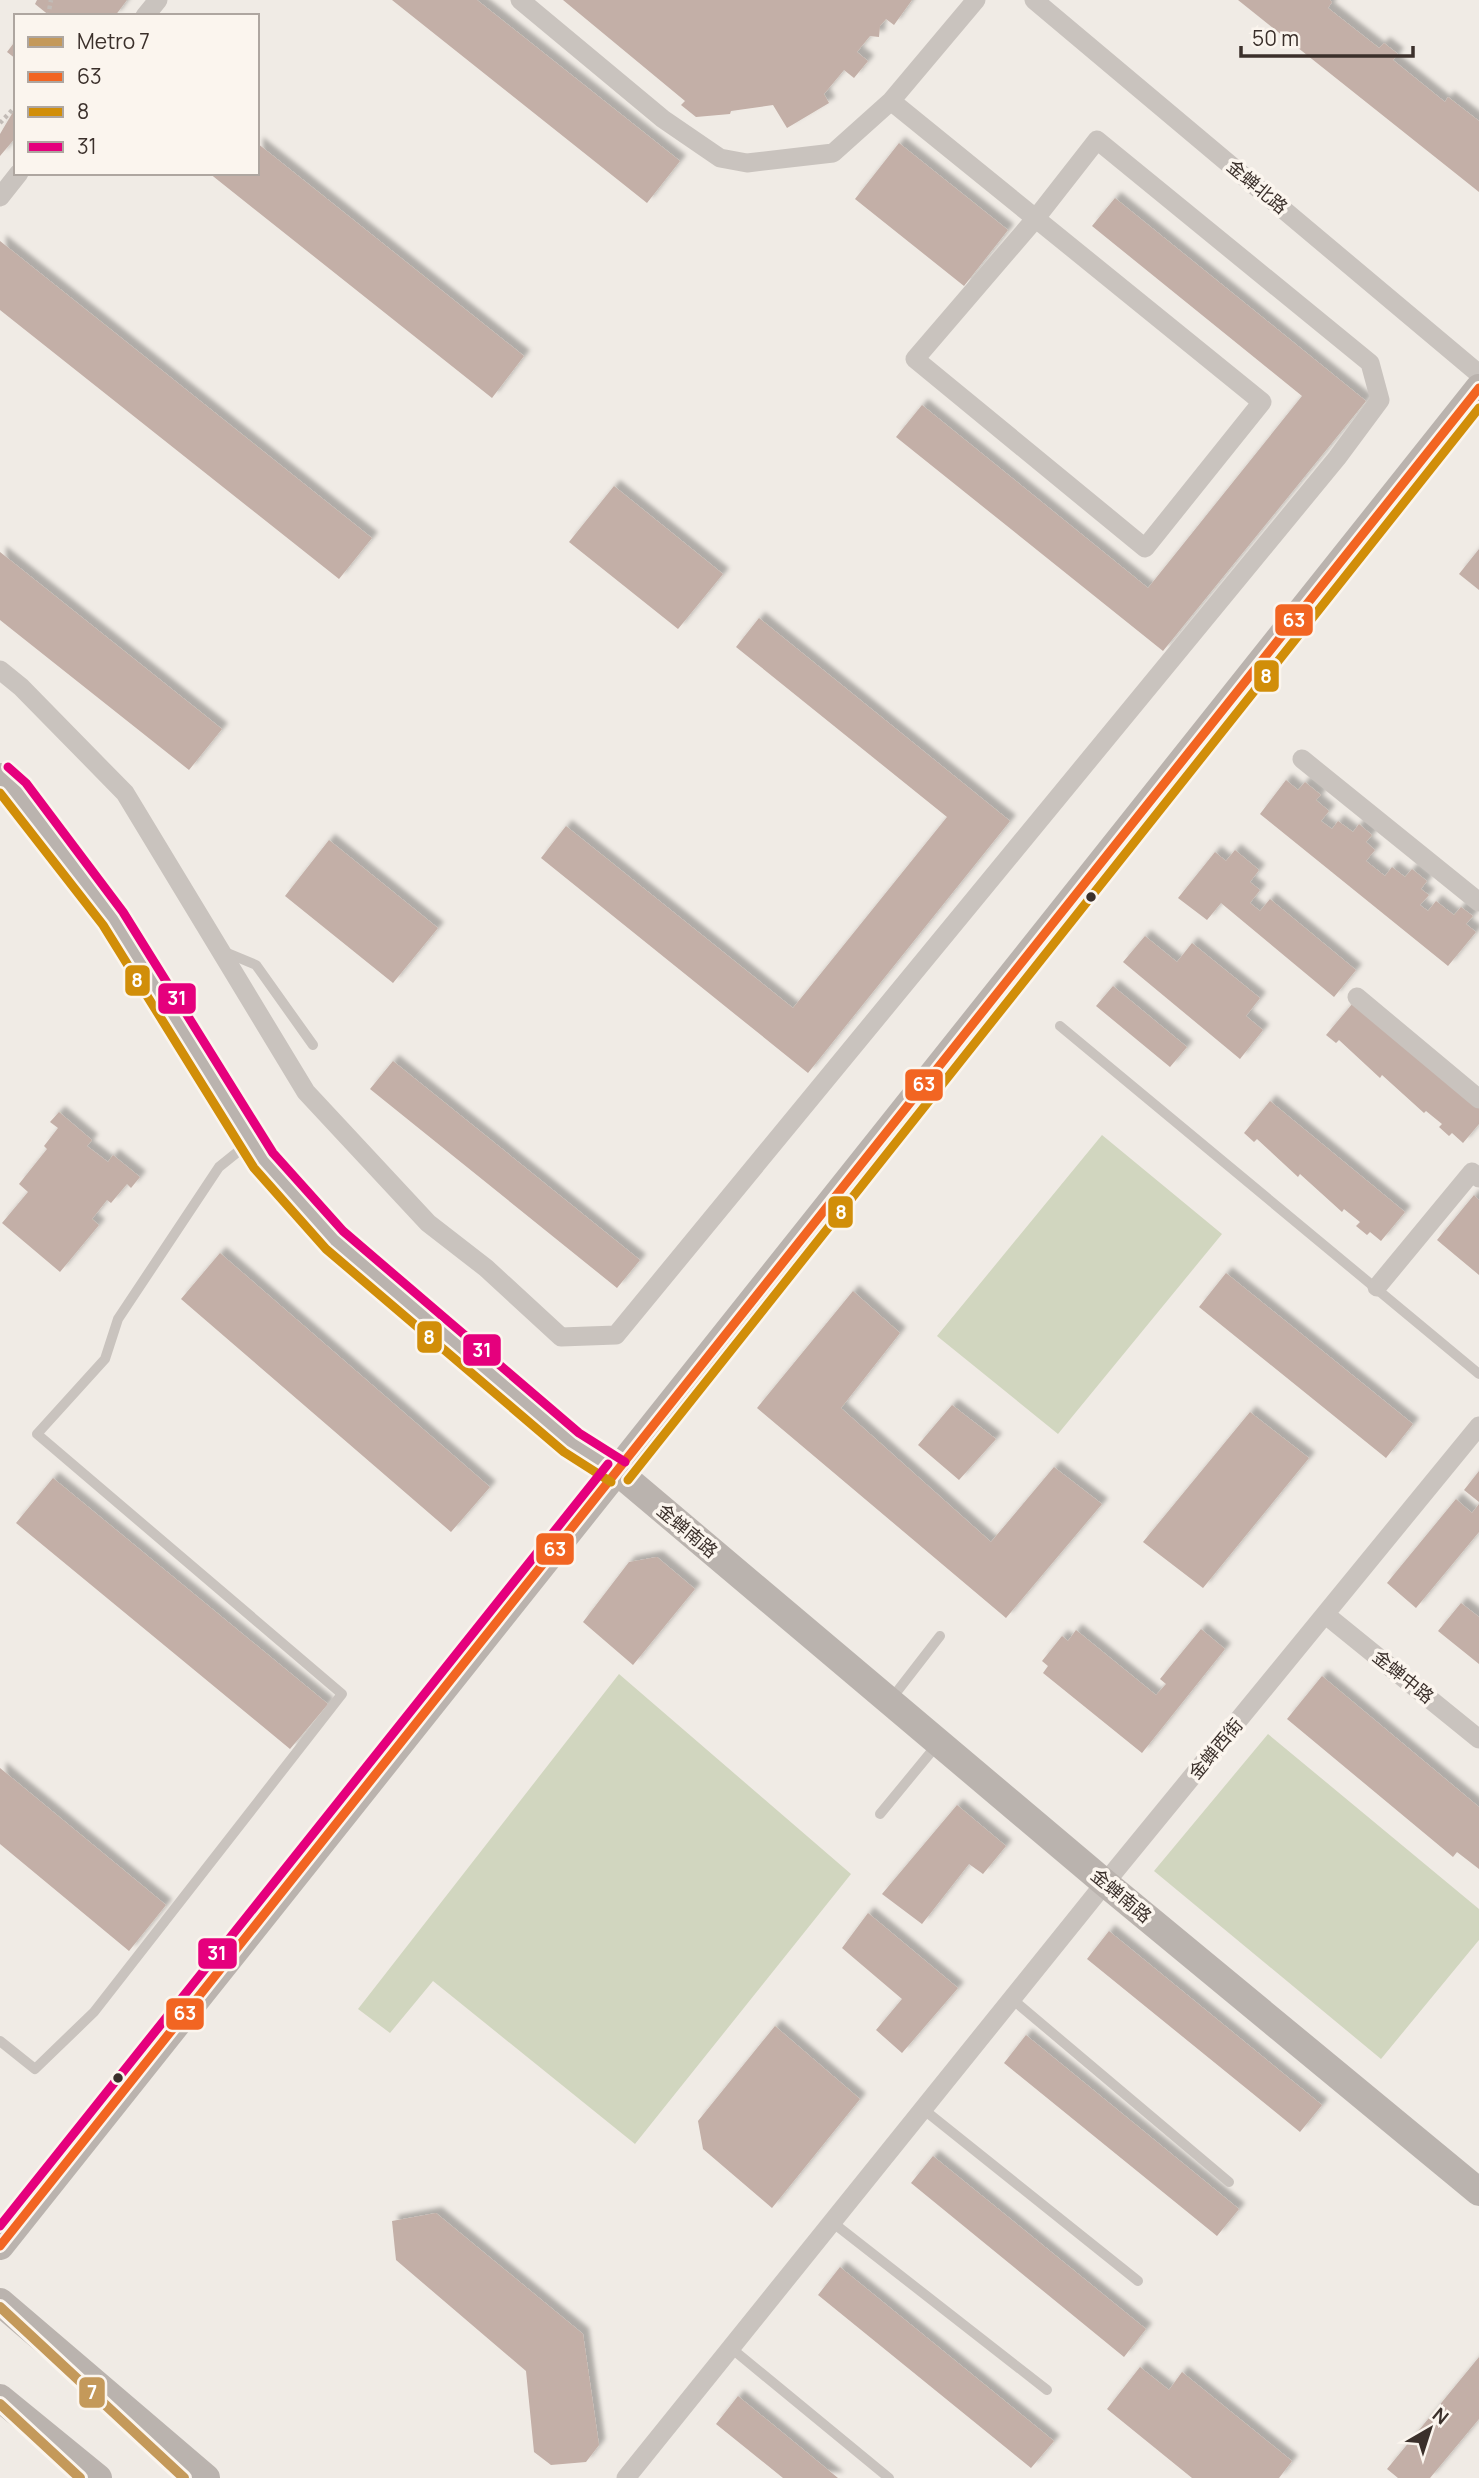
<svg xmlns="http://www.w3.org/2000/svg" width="1479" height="2478" viewBox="0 0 1479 2478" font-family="Manrope,'Noto Sans SC',sans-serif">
<defs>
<filter id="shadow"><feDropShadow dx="6" dy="-6" stdDeviation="2" flood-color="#0004"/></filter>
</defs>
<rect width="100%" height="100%" fill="#f0ebe5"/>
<!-- green -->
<path fill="#d1d6bf" d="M1102,1135L1222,1234L1058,1434L937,1336Z
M619,1674L851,1874L635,2144L433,1981L390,2033L358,2009Z
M1268,1734L1479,1909V1940L1381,2059L1154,1871Z"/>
<!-- building -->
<path fill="#c3afa7" filter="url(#shadow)" d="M37,0H127L115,16H50L35,4Z
M392,0H477L680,161L647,203Z
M563,0H912L894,25L886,19L880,26L879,37L870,36L857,52L868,61L854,78L844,70L824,94L829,103L787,128L773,105L731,111L730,114L696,117L681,105L685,101Z
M1238,0H1330L1332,2L1328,8L1379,48L1384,43L1398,54L1393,60L1445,102L1448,97L1479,121V192Z
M16,40V59L7,52Z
M16,107V137L0,156V134Z
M257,143L524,356L492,398L209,173H257Z
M899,143L1008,230L964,286L855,199Z
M1115,198L1366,401L1163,651L896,437L922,405L1148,588L1302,396L1092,226Z
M0,241L372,538L339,579L0,310Z
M614,486L723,574L678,629L569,542Z
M1479,549V590L1459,574Z
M0,552L222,729L189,770L0,620Z
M759,618L1010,821L808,1073L541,858L566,826L793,1008L947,817L736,647Z
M1286,780L1298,790L1305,782L1321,795L1316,800L1329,811L1321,821L1332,829L1338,821L1353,832L1359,824L1372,835L1366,842L1375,850L1366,861L1385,876L1392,867L1405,877L1412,869L1427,881L1421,889L1429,895L1420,905L1428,911L1436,901L1454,915L1461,907L1473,916L1466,924L1476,932L1448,966L1260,814Z
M329,840L438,928L393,983L285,896Z
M1235,850L1259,870L1250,882L1260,890L1250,903L1260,911L1270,899L1356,970L1334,997L1221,903L1207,920L1178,898L1215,852L1226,861Z
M1145,936L1177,962L1192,943L1260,998L1246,1016L1263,1030L1240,1059L1123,962Z
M1113,986L1187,1047L1170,1067L1096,1006Z
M1353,1003L1479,1107V1124L1463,1143L1452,1133L1449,1136L1439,1127L1442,1124L1426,1111L1424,1113L1382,1075L1380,1078L1339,1040L1336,1043L1326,1035Z
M393,1061L640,1260L617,1288L370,1089Z
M1270,1101L1405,1212L1381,1241L1370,1232L1367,1235L1356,1226L1360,1222L1344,1209L1342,1212L1300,1174L1298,1177L1257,1139L1254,1142L1244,1133Z
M59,1112L92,1140L87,1146L108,1162L113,1155L140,1177L131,1188L127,1184L111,1203L107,1200L92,1219L99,1225L60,1272L2,1223L28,1192L19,1184L47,1149L44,1146L58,1128L50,1122Z
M1474,1195L1479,1200V1275L1437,1240Z
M220,1253L490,1487L451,1532L181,1299Z
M1226,1273L1413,1424L1386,1458L1199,1307Z
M853,1291L900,1333L841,1408L991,1542L1054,1467L1102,1504L1006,1618L757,1408Z
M952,1405L996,1439L959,1480L918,1445Z
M1250,1412L1309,1458L1203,1588L1143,1542Z
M1479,1471V1502L1464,1490Z
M53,1478L328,1704L290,1749L16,1523Z
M1456,1499L1472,1513L1479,1504V1532L1416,1608L1387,1583Z
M657,1557L695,1589L633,1665L583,1622L629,1562Z
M1461,1603L1479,1617V1664L1438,1631Z
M1201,1629L1225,1649L1142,1753L1043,1673L1048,1666L1042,1661L1062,1636L1068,1641L1076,1630L1156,1695L1166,1684L1160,1679Z
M1322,1676L1479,1807V1869L1457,1852L1453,1857L1287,1719Z
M0,1768L166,1905L129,1951L0,1844Z
M957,1805L1006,1846L983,1874L969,1864L922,1924L882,1894Z
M868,1913L958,1988L902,2053L876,2030L902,1999L842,1948Z
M1109,1931L1322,2105L1300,2132L1087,1959Z
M775,2026L860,2099L772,2208L703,2149L698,2121Z
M1026,2035L1239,2209L1217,2236L1004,2063Z
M933,2156L1146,2329L1124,2357L911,2183Z
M436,2213L583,2334L599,2445L586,2462L551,2465L534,2452L526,2371L396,2260L392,2221Z
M840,2267L1054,2441L1031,2468L818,2295Z
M1479,2357V2419L1430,2478H1398L1387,2469Z
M1140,2367L1169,2390L1182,2372L1292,2461L1279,2478H1192L1107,2409Z
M738,2396L838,2478H783L716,2424Z"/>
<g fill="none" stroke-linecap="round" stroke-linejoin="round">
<!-- path -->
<path stroke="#c2bbb6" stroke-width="4.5" stroke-dasharray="3.5 3.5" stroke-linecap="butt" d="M48,16L51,0
M0,123L16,106"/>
<!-- lane -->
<path stroke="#c9c3be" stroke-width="10" d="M225,952L256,965L313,1045
M1060,1026L1479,1374
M892,1698L940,1636
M880,1814L936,1746
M1012,1999L1229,2182
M0,2041L35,2069L94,2012L342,1694L37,1434L105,1359L118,1319L219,1167L250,1142
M923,2109L1138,2281
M832,2222L1047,2390
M731,2348L889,2478"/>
<!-- street -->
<path stroke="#c9c3be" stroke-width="19" d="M1034,0L1479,374
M145,16L158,0
M891,101L976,0
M0,197L19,173
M0,670L21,687L125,793L306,1092L428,1223L486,1268L561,1337L616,1335L1337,458L1380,400L1370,363L1097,140L1036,218L915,359L1145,548L1262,402L891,101L833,153L747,163L720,158L663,119L520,0
M1302,759L1479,902
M1357,997L1479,1099
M1377,1287L1472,1172L1479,1178
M1326,1615L1479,1739
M626,2478L1105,1883L1479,1426"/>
<!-- secondary -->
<path stroke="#bab3ae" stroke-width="28" d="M0,777L16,790L113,918L263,1160L334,1240L572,1443L618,1472L1105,1883L1479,2192
M0,2246L1479,388
M0,2302L206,2478
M0,2398L98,2478"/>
<defs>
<path id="bus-1" d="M0,2246L1479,388"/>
<path id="bus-2" d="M0,793L103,925L254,1168L326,1249L564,1452L611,1482
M628,1480L1479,408"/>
<path id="bus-3" d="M8,767L26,783L123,912L273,1153L343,1231L579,1433L625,1462
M0,2226L608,1464"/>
</defs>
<!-- bus-1 casing -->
<use href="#bus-1" stroke="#fbf5ee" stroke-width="14"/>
<!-- bus-2 casing -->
<use href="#bus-2" stroke="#fbf5ee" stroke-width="14"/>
<!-- bus-3 casing -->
<use href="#bus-3" stroke="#fbf5ee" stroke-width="14"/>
<!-- bus-1 -->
<use href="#bus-1" stroke="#f26522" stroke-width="9"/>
<!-- bus-2 -->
<use href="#bus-2" stroke="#d18e09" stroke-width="9"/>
<!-- bus-3 -->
<use href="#bus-3" stroke="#e5007d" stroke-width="9"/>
<defs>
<path id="metro-1" d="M0,2307L184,2478
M0,2404L80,2478"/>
</defs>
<!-- metro-1 casing -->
<use href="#metro-1" stroke="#fbf5ee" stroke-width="16"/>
<!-- metro-1 -->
<use href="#metro-1" stroke="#c4995a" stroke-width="10"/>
</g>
<!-- markers -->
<g fill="#3b302b" stroke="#fbf5ee" stroke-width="2.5">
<circle cx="1091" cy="897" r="6"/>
<circle cx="118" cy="2078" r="6"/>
</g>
<g text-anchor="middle" stroke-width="7" stroke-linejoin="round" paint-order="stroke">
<!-- street labels -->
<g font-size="18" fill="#3b302b" stroke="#fbf5ee">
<text transform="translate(1257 187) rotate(40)" y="6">金蝉北路</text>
<text transform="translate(687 1531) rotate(40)" y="6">金蝉南路</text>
<text transform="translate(1403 1677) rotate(39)" y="6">金蝉中路</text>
<text transform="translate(1216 1749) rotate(-50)" y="6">金蝉西街</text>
<text transform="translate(1121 1896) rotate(40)" y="6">金蝉南路</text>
</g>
</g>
<g stroke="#fbf5ee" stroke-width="2.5">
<rect x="1274" y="603" width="40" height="34" rx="7" fill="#f26522"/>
<rect x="1253" y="659" width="27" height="34" rx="7" fill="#d18e09"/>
<rect x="124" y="964" width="27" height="33" rx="7" fill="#d18e09"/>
<rect x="157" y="982" width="40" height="33" rx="7" fill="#e5007d"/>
<rect x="904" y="1068" width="40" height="34" rx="7" fill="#f26522"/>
<rect x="827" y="1195" width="27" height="34" rx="7" fill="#d18e09"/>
<rect x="416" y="1320" width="27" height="34" rx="7" fill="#d18e09"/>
<rect x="462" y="1333" width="40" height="34" rx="7" fill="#e5007d"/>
<rect x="535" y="1532" width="40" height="34" rx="7" fill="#f26522"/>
<rect x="197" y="1937" width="41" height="33" rx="7" fill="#e5007d"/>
<rect x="165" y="1997" width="40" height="34" rx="7" fill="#f26522"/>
<rect x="78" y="2376" width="28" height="33" rx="7" fill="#c4995a"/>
</g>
<g font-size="19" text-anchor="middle" font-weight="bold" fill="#fff">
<text x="1294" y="627">63</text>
<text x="1266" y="683">8</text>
<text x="137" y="987">8</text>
<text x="177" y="1005">31</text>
<text x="924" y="1091">63</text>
<text x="841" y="1219">8</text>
<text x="429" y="1344">8</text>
<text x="482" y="1357">31</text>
<text x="555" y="1556">63</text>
<text x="217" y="1960">31</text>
<text x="185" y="2020">63</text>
<text x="92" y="2399">7</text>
</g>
<!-- legend -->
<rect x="14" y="14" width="245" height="161" fill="#fbf5ee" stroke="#aea6a0" stroke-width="2"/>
<rect x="28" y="37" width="35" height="10" fill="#c4995a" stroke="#aea6a0" stroke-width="2"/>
<text x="77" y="49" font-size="21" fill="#3b302b">Metro 7</text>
<rect x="28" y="72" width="35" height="10" fill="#f26522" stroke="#aea6a0" stroke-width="2"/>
<text x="77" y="84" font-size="21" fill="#3b302b">63</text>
<rect x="28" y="107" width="35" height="10" fill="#d18e09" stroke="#aea6a0" stroke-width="2"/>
<text x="77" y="119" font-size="21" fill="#3b302b">8</text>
<rect x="28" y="142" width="35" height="10" fill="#e5007d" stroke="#aea6a0" stroke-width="2"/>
<text x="77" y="154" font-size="21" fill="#3b302b">31</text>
<!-- north arrow -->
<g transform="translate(1430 2429) rotate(39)" stroke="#fbf5ee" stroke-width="5" paint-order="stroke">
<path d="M0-5L12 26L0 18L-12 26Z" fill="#3b302b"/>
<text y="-10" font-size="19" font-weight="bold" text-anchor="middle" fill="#3b302b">N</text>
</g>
<!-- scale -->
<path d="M1241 46v10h172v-10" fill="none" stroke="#3b302b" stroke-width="3.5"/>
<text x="1252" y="46" font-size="21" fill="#3b302b" stroke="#fbf5ee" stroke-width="5" paint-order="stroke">50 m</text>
</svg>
